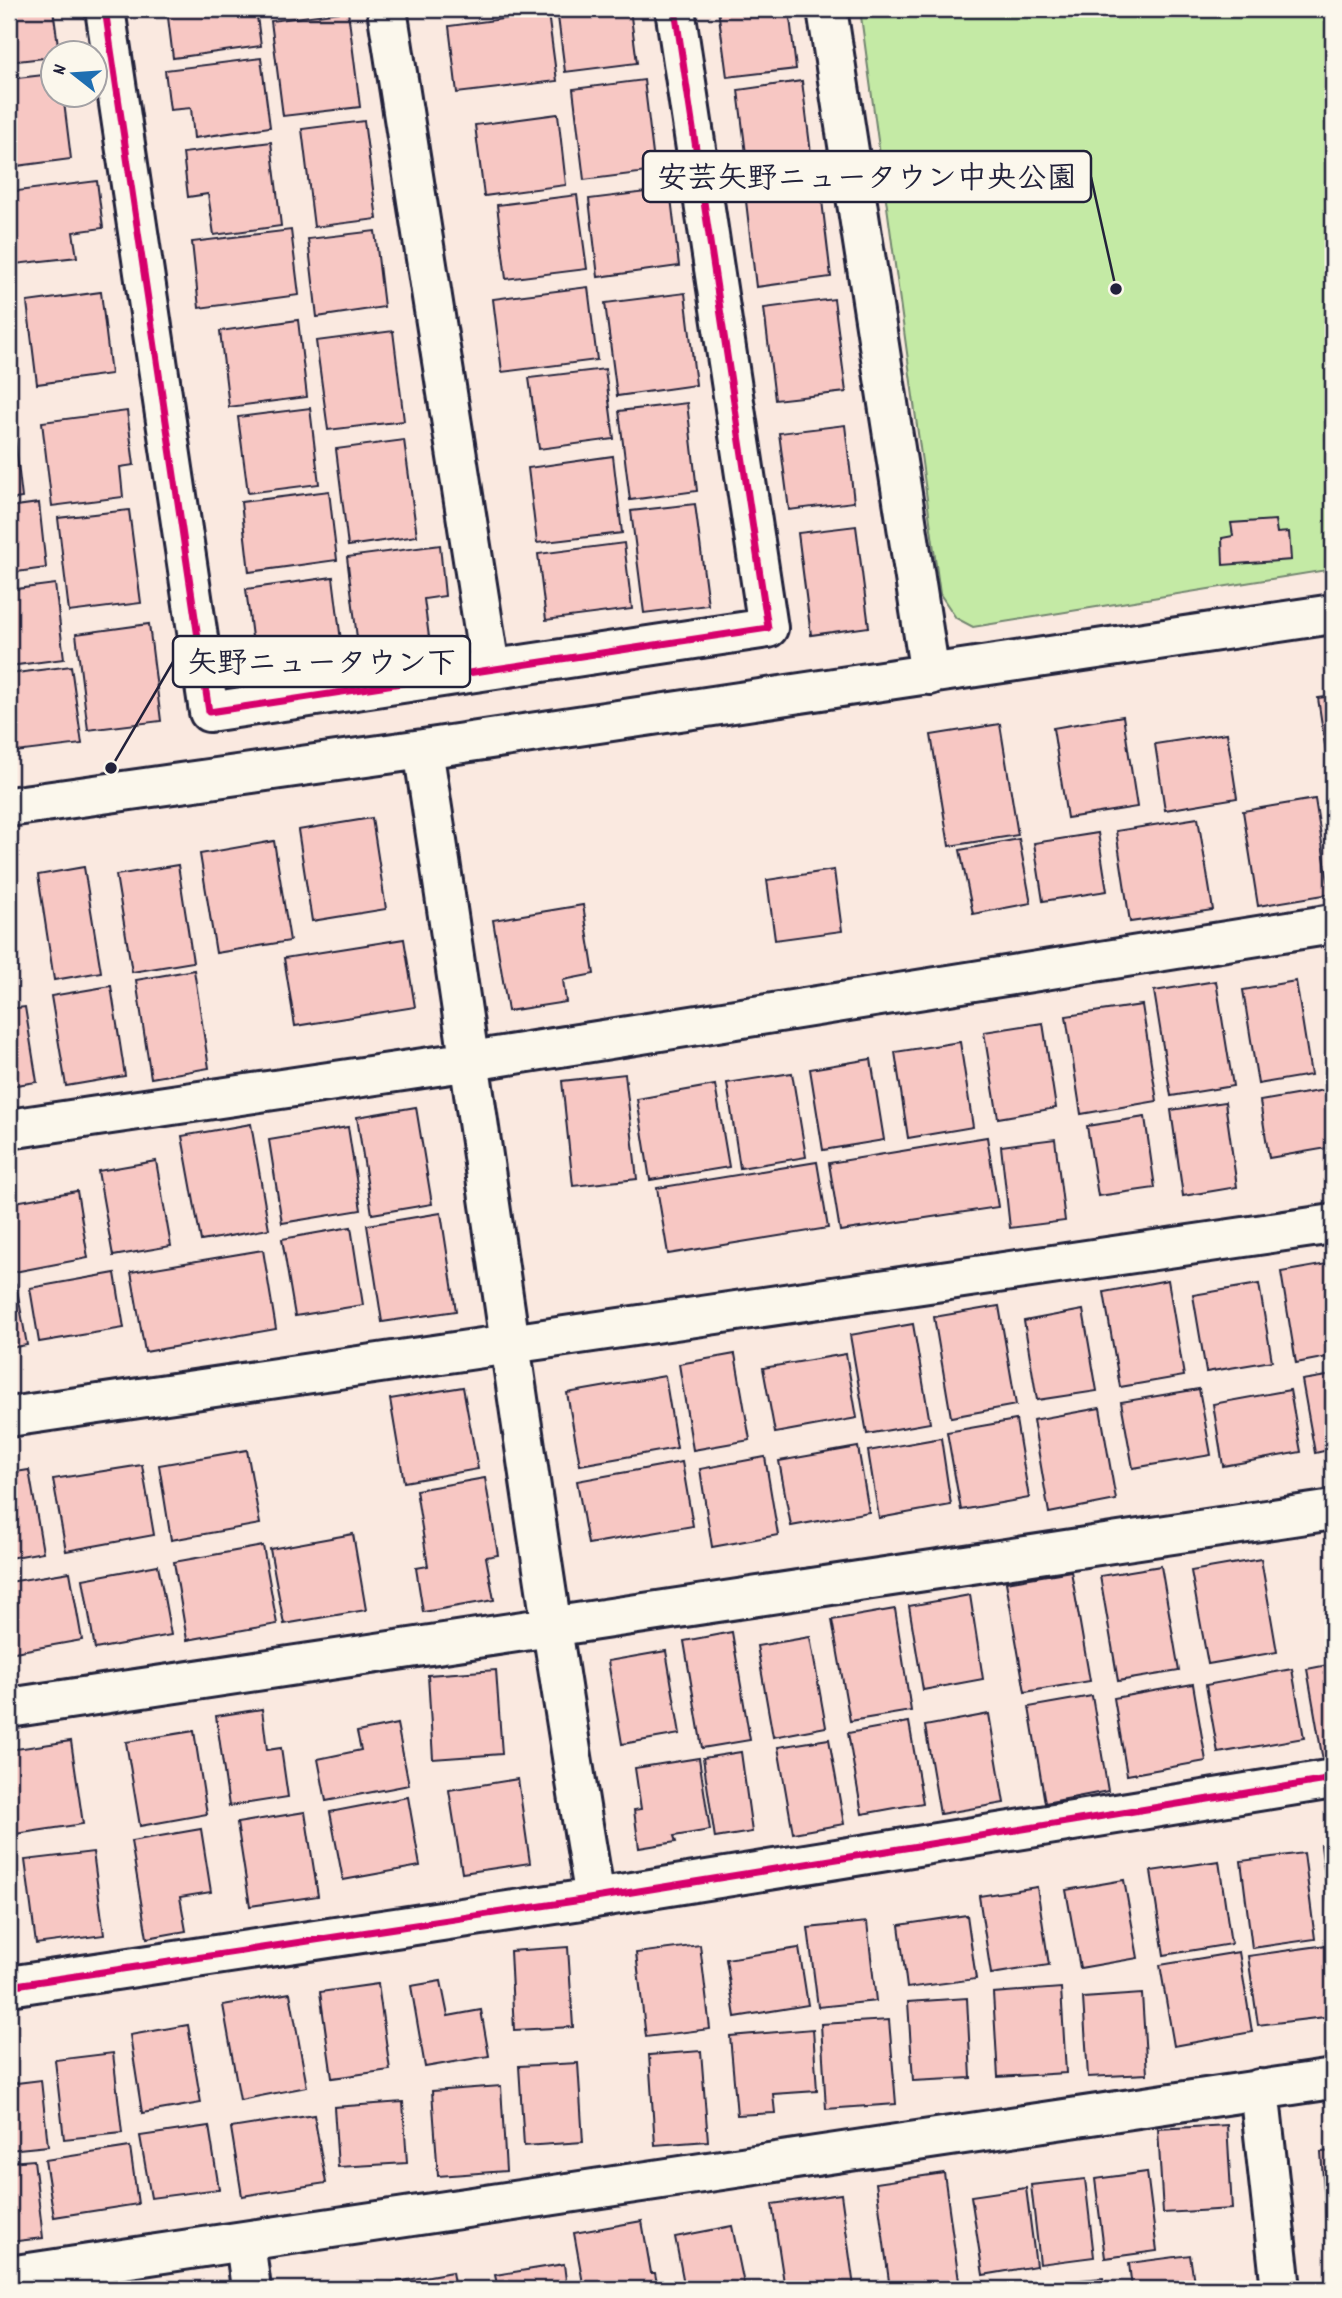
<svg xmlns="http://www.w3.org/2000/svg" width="1342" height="2298" viewBox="0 0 1342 2298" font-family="Dekko,'Klee One',sans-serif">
<rect width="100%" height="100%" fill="#fae9e0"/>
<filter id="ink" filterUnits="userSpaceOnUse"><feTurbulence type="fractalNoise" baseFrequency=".0143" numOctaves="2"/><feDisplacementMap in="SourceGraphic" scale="14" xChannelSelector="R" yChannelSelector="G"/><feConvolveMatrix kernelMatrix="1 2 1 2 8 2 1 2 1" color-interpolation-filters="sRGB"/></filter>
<g filter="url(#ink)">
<!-- green -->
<path fill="#c4eaa5" stroke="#738670" stroke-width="2" d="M860,9H1333V569L973,627L956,618L940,594Z"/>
<!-- building -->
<path fill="#f7c7c3" stroke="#22223b" stroke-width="2" d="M9,9H53L59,52H52V57L9,62Z
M167,9H256L261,46L173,58Z
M557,9H630L637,63L565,72Z
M718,9H789L796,69L727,77Z
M348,11L360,107L283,116L271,21Z
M548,13L557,81L457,93L449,26Z
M261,58L270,127L194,138L191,108L170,110L165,70Z
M52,74V94H63L71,159L9,167V79Z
M644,80L655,171L584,180L573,89Z
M802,81L814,178L750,186L738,90Z
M558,114L566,185L484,196L475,125Z
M364,121L377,219L314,227L302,129Z
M271,142L281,226L214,235L208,194L188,197L183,153Z
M97,181L103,228L73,232L77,257L15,264L9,192Z
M670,189L679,266L598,277L589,199Z
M821,192L831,277L756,287L746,201Z
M577,195L587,269L506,279L497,205Z
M291,230L299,295L199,308L192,242Z
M375,231L384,307L317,317L308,239Z
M588,287L597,360L502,372L493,299Z
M101,292L111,374L37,384L27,302Z
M685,293L696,385L617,396L605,303Z
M834,299L846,392L775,400L764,308Z
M298,320L307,397L229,407L220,331Z
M393,331L404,421L328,430L316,341Z
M605,369L614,439L539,449L529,378Z
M687,403L697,491L630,500L619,411Z
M310,408L319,484L248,493L238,417Z
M127,411L134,465L120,467L123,497L52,506L42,422Z
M9,421H13L22,498L9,500Z
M845,425L854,502L789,510L779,433Z
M404,440L417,536L348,546L336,449Z
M613,456L622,533L537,543L528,468Z
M329,491L337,560L249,572L241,502Z
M39,503L46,568L9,573V507Z
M695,504L708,605L644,613L631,511Z
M129,510L141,603L69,612L58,518Z
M1275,520L1277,533L1289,532L1291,560L1223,565L1222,538L1233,536L1231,523Z
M856,526L869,627L811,635L798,533Z
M624,543L632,609L546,620L538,554Z
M440,545L445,596L424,599L429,637L358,646L347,557Z
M333,577L342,649L255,661L246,589Z
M55,584L64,659L9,666V590Z
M149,624L161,721L88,730L76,634Z
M71,666L82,744L16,752L13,732L9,733V674Z
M1333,696V786H1331L1318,698Z
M1123,716L1137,807L1067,818L1053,728Z
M1000,724L1018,835L949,846L931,735Z
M1227,733L1237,798L1165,810L1155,744Z
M1315,799L1330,894L1258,906L1243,811Z
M372,818L386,909L312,921L298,830Z
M1198,818L1213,910L1130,922L1116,831Z
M1098,833L1107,891L1043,901L1034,843Z
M1019,839L1031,903L973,914L960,850Z
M274,841L290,941L216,953L200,854Z
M178,865L193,962L132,972L116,875Z
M84,867L101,972L54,980L38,875Z
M834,870L842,931L775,940L767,880Z
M583,905L594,974L563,980L566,1002L508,1011L493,920Z
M404,939L415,1007L295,1026L284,958Z
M194,970L209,1068L151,1078L136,980Z
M1216,981L1233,1086L1171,1096L1154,991Z
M1296,981L1311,1075L1258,1084L1243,990Z
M111,986L125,1076L66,1086L51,996Z
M1142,1005L1157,1101L1081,1114L1066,1016Z
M25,1007L37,1082L9,1086V1009Z
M1043,1023L1056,1108L998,1118L984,1032Z
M960,1042L973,1127L908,1138L895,1052Z
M871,1059L884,1140L823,1150L810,1069Z
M792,1073L806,1157L740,1168L727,1083Z
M625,1074L637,1179L573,1186L562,1081Z
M715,1085L729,1167L650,1180L637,1099Z
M1325,1090L1333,1147L1269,1158L1260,1101Z
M1225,1102L1237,1187L1183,1196L1171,1110Z
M416,1107L432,1204L372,1214L357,1117Z
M1145,1117L1155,1188L1098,1196L1087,1126Z
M251,1124L269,1229L201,1241L182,1136Z
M348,1127L361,1210L282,1223L269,1140Z
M987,1137L998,1207L840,1231L829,1163Z
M1055,1139L1065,1221L1010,1228L1001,1146Z
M156,1161L171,1246L113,1256L98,1171Z
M817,1162L828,1228L668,1254L657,1188Z
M77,1191L88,1258L9,1273V1203Z
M441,1213L456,1311L382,1322L367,1225Z
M351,1227L363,1305L295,1316L282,1239Z
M263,1250L276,1329L145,1352L131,1272Z
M1333,1263V1356L1296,1363L1281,1272Z
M115,1273L124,1328L39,1342L30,1288Z
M1168,1280L1184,1376L1120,1387L1104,1292Z
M16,1284L27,1345L9,1348V1285Z
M1259,1284L1272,1361L1206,1372L1193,1295Z
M999,1306L1016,1405L951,1417L934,1317Z
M1083,1310L1097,1391L1037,1400L1024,1321Z
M913,1324L930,1423L867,1434L850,1335Z
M735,1354L750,1440L693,1450L679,1364Z
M846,1354L857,1418L775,1433L763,1368Z
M1333,1375V1449L1315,1453L1302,1380Z
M665,1376L677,1448L580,1465L567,1393Z
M463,1387L478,1469L404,1482L390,1399Z
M1199,1389L1211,1455L1133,1468L1121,1402Z
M1290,1390L1301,1452L1223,1466L1213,1404Z
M1100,1408L1116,1500L1049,1513L1033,1420Z
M1016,1420L1029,1498L961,1510L947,1432Z
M941,1438L951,1505L879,1518L868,1451Z
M858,1447L869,1512L791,1526L779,1461Z
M247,1450L260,1524L171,1540L159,1465Z
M765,1457L778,1535L712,1547L700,1469Z
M682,1462L693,1526L588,1544L577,1481Z
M142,1465L154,1535L66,1551L53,1479Z
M29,1470L43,1552L9,1558V1473Z
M485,1478L498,1555L486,1557L494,1600L423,1612L416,1568L428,1566L416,1490Z
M353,1534L366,1610L284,1624L270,1549Z
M263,1546L277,1624L187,1640L174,1562Z
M1261,1559L1277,1652L1208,1664L1191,1571Z
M158,1565L171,1635L95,1649L83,1579Z
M1161,1566L1179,1671L1118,1681L1100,1576Z
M1071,1571L1090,1681L1025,1692L1006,1582Z
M70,1572L82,1640L9,1653V1582Z
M970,1595L983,1679L923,1690L909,1606Z
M895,1609L911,1711L850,1721L832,1620Z
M732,1632L750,1740L702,1748L684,1641Z
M810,1637L826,1727L773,1737L757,1646Z
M666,1651L680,1734L622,1744L608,1661Z
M1333,1664V1759L1323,1761L1307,1669Z
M1292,1669L1304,1738L1218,1753L1206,1685Z
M496,1670L502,1754L433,1759L428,1675Z
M1193,1684L1206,1761L1127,1775L1114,1698Z
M1092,1696L1108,1791L1045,1803L1029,1707Z
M262,1709L267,1750L281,1748L288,1797L229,1806L216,1716Z
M989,1714L1004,1803L940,1814L925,1726Z
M909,1722L923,1803L862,1814L848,1733Z
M397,1724L409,1785L326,1801L318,1759L361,1750L357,1732Z
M194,1731L207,1814L140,1826L126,1742Z
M829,1739L844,1824L793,1833L778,1747Z
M71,1741L83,1824L15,1834L9,1792V1750Z
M741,1752L752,1832L715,1838L703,1758Z
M699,1758L710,1830L674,1836L676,1842L639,1848L634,1810L641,1809L635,1768Z
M518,1779L530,1863L462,1873L449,1790Z
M408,1797L420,1866L343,1880L330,1812Z
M305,1812L318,1896L250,1906L237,1823Z
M201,1829L211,1892L180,1897L186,1931L147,1938L131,1841Z
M1333,1843V1933L1332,1934L1321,1845Z
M93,1852L104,1935L36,1944L25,1860Z
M1304,1853L1315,1939L1252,1948L1241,1861Z
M1219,1861L1231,1944L1164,1955L1151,1871Z
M1124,1880L1138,1958L1080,1968L1066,1890Z
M1037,1887L1049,1965L991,1974L979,1896Z
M967,1915L976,1979L907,1988L899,1925Z
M867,1922L876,2001L818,2007L808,1928Z
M700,1945L710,2029L646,2037L636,1953Z
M1327,1945L1333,2016L1258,2025L1248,1956Z
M568,1947L573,2027L514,2030L510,1951Z
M799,1948L808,2005L735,2017L726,1959Z
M1239,1952L1252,2032L1174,2046L1160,1965Z
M441,1981L448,2016L481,2010L489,2056L425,2067L411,1986Z
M378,1984L390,2070L332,2078L320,1992Z
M1061,1988L1066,2073L998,2077L993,1993Z
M290,1993L307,2087L240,2100L223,2005Z
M1142,1994L1147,2074L1088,2077L1083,1998Z
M967,1998L971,2078L913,2081L908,2002Z
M889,2020L896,2104L826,2109L821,2024Z
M188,2025L201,2103L142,2113L130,2035Z
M813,2029L817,2091L773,2094L775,2113L737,2115L730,2036Z
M701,2051L708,2141L655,2145L649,2055Z
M113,2053L122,2133L64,2139L55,2060Z
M578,2063L583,2142L524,2146L519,2066Z
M41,2080L48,2146L9,2150V2084Z
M501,2086L506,2171L438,2176L432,2091Z
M403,2102L407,2163L338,2167L334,2107Z
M314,2115L326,2183L242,2196L231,2128Z
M1227,2125L1232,2209L1163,2213L1158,2129Z
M209,2126L219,2189L151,2198L140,2136Z
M130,2147L138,2204L54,2217L45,2160Z
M1333,2151V2231H1327L1321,2152Z
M34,2160L43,2238L9,2242V2162Z
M1147,2172L1157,2251L1105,2258L1095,2179Z
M944,2173L959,2281L890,2289L876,2183Z
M1085,2179L1094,2257L1040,2264L1031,2185Z
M1026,2188L1036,2266L983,2275L971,2196Z
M841,2194L854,2287L785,2289L772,2204Z
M642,2221L651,2273H655L658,2289H584L574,2233Z
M732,2226L745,2289H685L675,2237Z
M1190,2255L1195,2289H1132L1129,2263Z
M564,2264L567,2289H498L495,2275Z
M452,2272L455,2289H381L380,2285Z
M1103,2278L1105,2289H1046L1045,2283Z"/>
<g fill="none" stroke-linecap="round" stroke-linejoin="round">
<defs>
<path id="minor" d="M105,9L209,712L768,628L675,9
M387,9L490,668
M827,9L930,675
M423,749C482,1132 531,1516 595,1898
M9,807L423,749L1333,614
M9,1129L471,1061L1333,924
M9,1417L1333,1224
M9,1708L1333,1510
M9,1986L595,1898L1333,1779
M1259,2089L1281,2289
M245,2241L251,2289
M9,2276L1333,2079"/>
</defs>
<!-- minor casing -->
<use href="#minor" stroke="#22223b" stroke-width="44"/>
<!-- minor -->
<use href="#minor" stroke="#fbf7ec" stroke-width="38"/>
<defs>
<path id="cycleway" d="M105,9L209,712L768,628L675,9
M9,1986L595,1898L1333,1779"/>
</defs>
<!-- cycleway casing -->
<use href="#cycleway" stroke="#fbf7ec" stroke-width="11"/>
<!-- cycleway -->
<use href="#cycleway" stroke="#d6006c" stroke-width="7"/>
</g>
</g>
<!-- callouts -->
<path fill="none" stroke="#22223b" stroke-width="2.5" d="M1116 289L1091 177M111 768L173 662"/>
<g fill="#22223b" stroke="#fbf7ec" stroke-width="2.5">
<circle cx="1116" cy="289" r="7"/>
<circle cx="111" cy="768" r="7"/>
</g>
<g fill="#fbf7ec" stroke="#22223b" stroke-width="2.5">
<rect x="643" y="151" width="448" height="51" rx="7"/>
<rect x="173" y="636" width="297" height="51" rx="7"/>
</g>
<g font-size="30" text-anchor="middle" font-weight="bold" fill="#22223b">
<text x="867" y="187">安芸矢野ニュータウン中央公園</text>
<text x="322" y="672">矢野ニュータウン下</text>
</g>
<!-- margin -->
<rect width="1342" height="2298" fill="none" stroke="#fbf7ec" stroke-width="35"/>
<rect x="18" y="18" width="1307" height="2263" fill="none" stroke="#22223b" stroke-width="2.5" filter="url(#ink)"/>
<!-- north arrow -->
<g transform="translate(74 74) rotate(287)"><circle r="33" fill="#fbf7ec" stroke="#a4a2a5" stroke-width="2"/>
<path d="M0-5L12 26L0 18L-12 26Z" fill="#1f6fb2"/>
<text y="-10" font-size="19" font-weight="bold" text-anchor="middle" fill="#22223b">N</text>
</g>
</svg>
